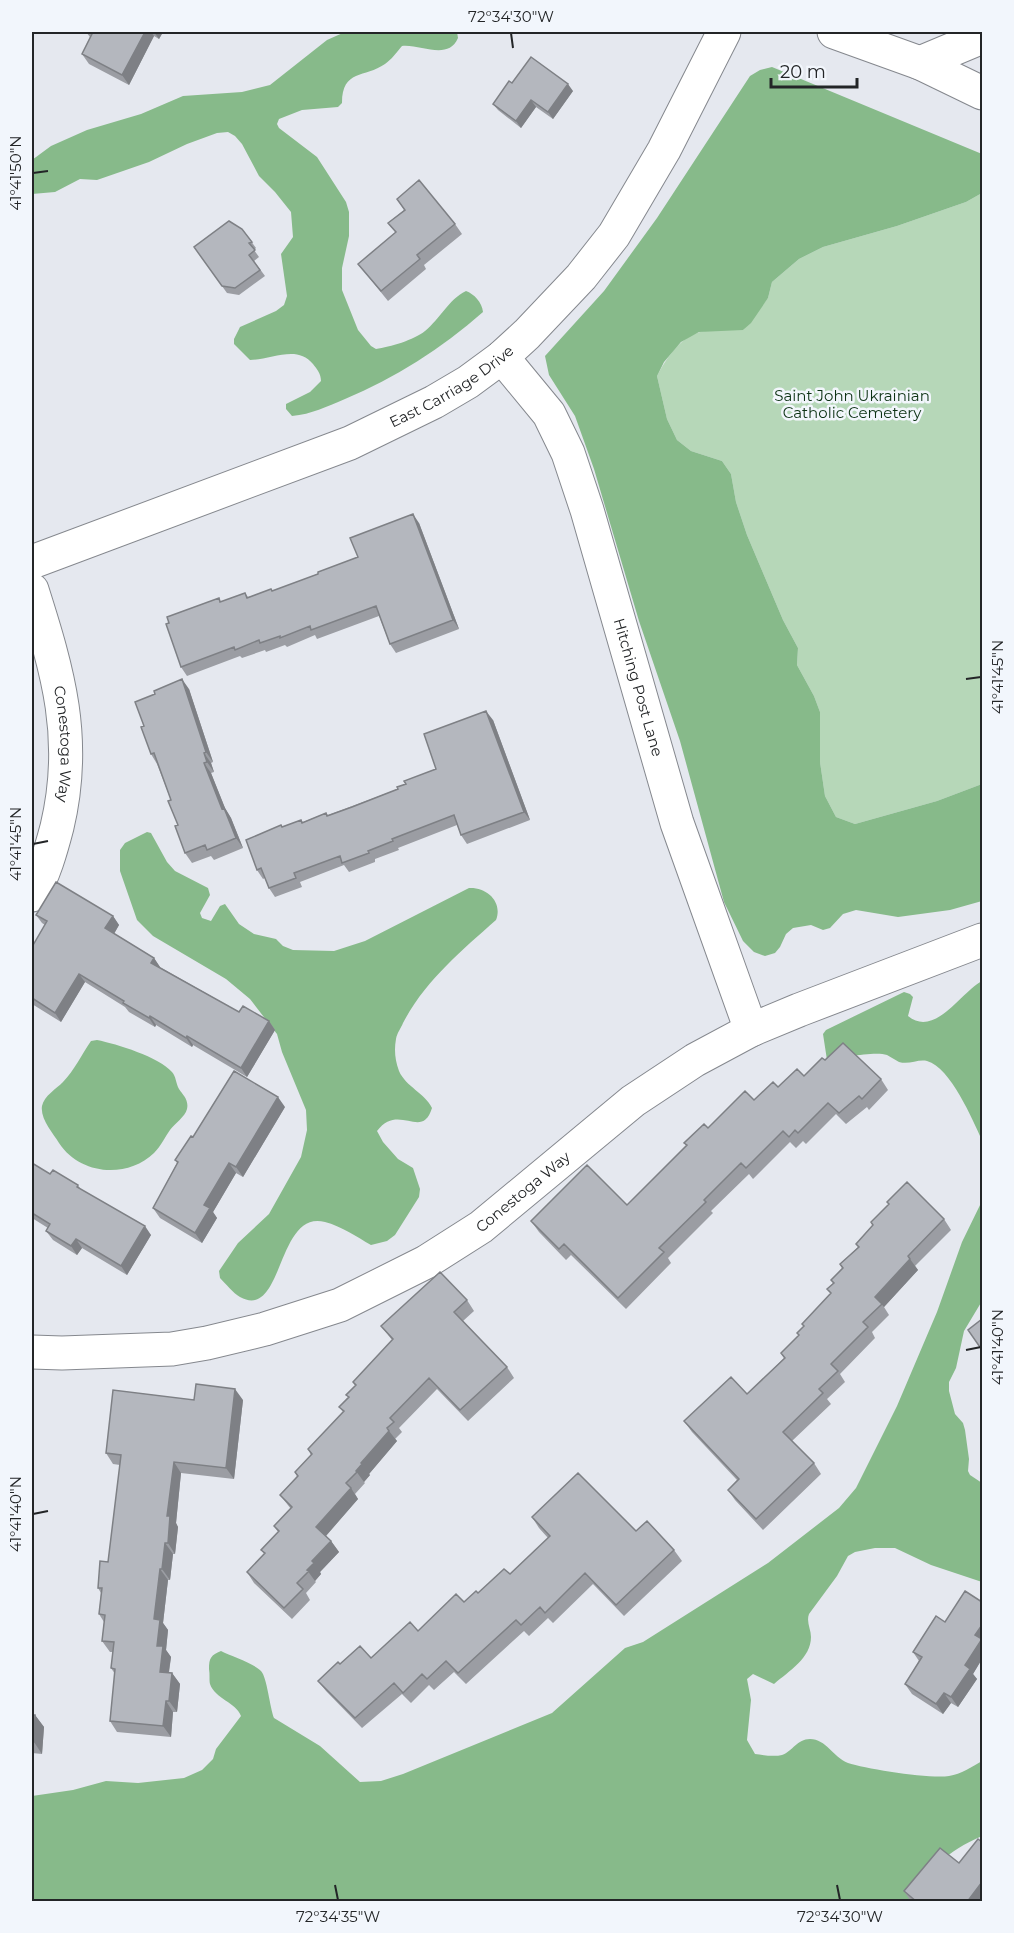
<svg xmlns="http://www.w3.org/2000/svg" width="1014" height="1933" viewBox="0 0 1014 1933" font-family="Montserrat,sans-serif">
<rect width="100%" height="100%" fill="#e5e8ef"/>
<!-- green -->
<path fill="#b6d7b8" d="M982,193V784L937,801L855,824L836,817L825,796L820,762V712L814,696L797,665L798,648L783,620L747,535L736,502L731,474L722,461L691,451L677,440L667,419L657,376C666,359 680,337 700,332C713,329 730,330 743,330L768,298L772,282L799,259L823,247L897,226L966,202Z"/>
<!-- forest -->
<path fill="#87ba8a" d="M345,32H457L458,38C448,61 421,44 402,46C397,52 391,60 385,64C365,78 342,69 342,103L338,107L302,110L279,119L277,124L279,128L317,157L346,202L349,212V236L342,268V290L358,330L371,346L376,349C390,347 414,340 425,331C440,319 448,300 466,291C474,294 482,302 483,312C441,349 395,378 345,399C326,407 312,414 292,416L286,409V404L310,392L321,381C321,374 317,369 313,364C297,344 271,360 250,360L234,344V339L240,327L276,311L284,305L287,296L281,254L293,237L291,212L275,192L259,176L242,144L235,136L228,132L217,133L187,144L149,162L97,180L80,179L55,192L32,194V160L51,146L87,130L141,114L183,96L242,92L270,85L327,40Z
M772,67L982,154V193L966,202L897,226L823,247L799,259L772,282L768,298L751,323L743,330L699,332L681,342L664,362L657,376L667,419L677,440L691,451L722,461L731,474L736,502L747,535L783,620L798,648L797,665L814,696L820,712V762L825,796L836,817L855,824L937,801L982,784V901L950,910L898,917L856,910L843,914L830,928L823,930L811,925L793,928L786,934L780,947L775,953L765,956L754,952L743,941L724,902L680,741L639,621L594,469L575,416L549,375L545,356L604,291L657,218L750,76L760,70Z
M147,832L151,833L167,862L175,871L208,888L210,895L200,913L202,918L211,921L220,906L225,904L239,924L254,934L276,939L283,946L293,950L334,951L365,941L469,888C487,887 503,902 496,920C461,951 425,981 403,1023C401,1028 397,1033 396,1039C394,1050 395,1060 399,1071C406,1087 425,1093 432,1108C422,1141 399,1102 377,1131L383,1142L398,1159L413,1168L420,1189L419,1197L395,1235L387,1241L371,1245C357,1237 341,1226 325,1222C276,1209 284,1321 240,1297C233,1293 226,1284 220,1278L219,1271L238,1243L269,1214L301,1157L307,1130L306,1110L282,1052L277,1034L250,999L226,979L153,936L137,920L120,871V850L125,843Z
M982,981V1140C972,1119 951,1068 927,1061C918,1059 909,1065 899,1062C895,1060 891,1057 887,1055C875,1051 840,1058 827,1060L823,1034L826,1030L904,992L910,994L913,997L908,1016C935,1038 961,992 982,981Z
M97,1040C117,1044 159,1057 172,1072C176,1076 176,1084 179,1089C183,1095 189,1100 187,1109C185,1117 175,1123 170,1130C165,1137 161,1146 154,1153C127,1179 80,1175 59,1143C53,1133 40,1119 42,1106C44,1096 56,1089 63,1082C74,1071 82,1054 91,1041Z
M982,1201V1301L964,1331L956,1368L949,1382V1391L955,1414L963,1423L965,1430L969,1459L968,1471L970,1475L982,1483V1582L931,1565L895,1548H875L855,1552L848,1556L837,1576L809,1614C806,1622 811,1629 811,1637C811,1658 789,1671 774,1684L753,1674L747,1679L751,1700L747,1740L755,1754C763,1755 774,1757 782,1755C793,1751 797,1739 810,1739C826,1739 833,1757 848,1763C866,1769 930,1779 949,1776C961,1774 972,1767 982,1761V1836C946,1852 930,1868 909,1901L32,1902V1796L73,1790L106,1781L138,1783L184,1778L202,1770L213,1759L216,1749L241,1716C236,1702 215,1699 210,1684C209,1680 210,1674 209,1669C209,1658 211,1655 221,1651C231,1656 253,1663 261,1671C267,1677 270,1708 274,1718L320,1746L360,1782L381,1781L403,1774L552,1713L625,1648L643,1642L768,1563L839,1508L856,1488L897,1406L937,1312L962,1242Z"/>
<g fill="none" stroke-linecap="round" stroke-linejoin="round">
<defs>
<g id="minor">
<path d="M834,32L920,63L982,93"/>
<path d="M920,63L982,37"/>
<path id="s1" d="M502,357L549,414L568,453L587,510L677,823L751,1030"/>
<path id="s2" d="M32,562L350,443L434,402L468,382L502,357L527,334L581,277L614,235L664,150L724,32"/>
<path id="s3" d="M32,590C58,672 78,739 57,827C51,850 44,875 32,895"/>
<path id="s4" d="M32,1352L62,1353L172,1349L207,1343L265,1329L340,1305L426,1262L481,1227L633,1101L695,1060L751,1030L799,1010L982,940"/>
</g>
</defs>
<!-- minor casing -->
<use href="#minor" stroke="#85888e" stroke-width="35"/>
<!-- minor -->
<use href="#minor" stroke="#fff" stroke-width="33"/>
</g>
<!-- wall -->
<path fill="#9b9da3" d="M86,32H163L159,39L154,36L129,85L89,64L82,54L90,37Z
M512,83L573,91L553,119L536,107L521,128L498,110L493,104Z
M397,199L455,224L462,234L424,265L426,269L388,301L358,264L396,233L388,223L404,210Z
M242,229L256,248L254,250L259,257L254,261L265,276L239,295L227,293L194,247Z
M419,523L459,629L396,653L390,644L379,616L317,639L315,635L287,647L285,645L266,652L265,650L242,658L240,656L187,676L181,667L219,598L221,602L245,593L248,597L273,591L318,574L358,557Z
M189,689L213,762L211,763L214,772L211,773L225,808L231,818L243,848L214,860L211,856L192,863L185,853L171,800L157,764L151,754L144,726Z
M493,720L530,820L467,844L461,835L457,825L398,848L399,850L375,859V862L349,872L344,865L300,882L302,887L275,897L269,888L265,878L263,879L257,870L281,825L282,827L301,820L303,822L326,813L328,815L398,789L406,784L436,769Z
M36,915L113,916L119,925L114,934L154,958L160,967L239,1012L269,1021L275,1030L247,1077L193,1045L192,1047L156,1025L155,1027L129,1012L125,1007L85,982L61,1022L32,1004V947L45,925L42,923Z
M825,1060L881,1079L888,1090L869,1110L867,1107L846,1124L836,1114L806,1144L803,1141L796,1148L790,1142L753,1179L749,1174L711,1211L713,1213L668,1258L671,1263L626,1309L571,1255L566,1260L539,1232L531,1221L627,1205L686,1146L684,1143L754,1100L778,1087L804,1076Z
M285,1107L243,1177L236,1173L213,1212L217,1218L202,1243L160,1218L153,1208L177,1163L175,1160L193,1137Z
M32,1163L50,1174L78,1185L81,1190L151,1235L127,1275L82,1248L77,1255L53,1240L46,1231L48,1228L32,1218Z
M887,1202L944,1219L951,1230L915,1266L918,1270L884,1307L889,1315L872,1332L875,1338L840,1374L845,1382L827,1399L831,1404L792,1441L814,1463L821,1474L763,1530L735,1500L728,1490L737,1480L692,1432L684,1421L747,1394L784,1358L781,1353L799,1335L803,1326L831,1294L827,1289L833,1283L831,1280L842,1268L840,1264L858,1247L856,1244L873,1225L889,1204Z
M467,1300L474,1311L463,1321L507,1367L514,1378L468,1421L437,1389L399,1428L402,1432L395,1439L397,1441L369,1474L370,1475L364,1482L365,1483L355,1494L358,1499L326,1536L331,1541L339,1552L320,1572L321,1574L315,1581L316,1582L306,1593L310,1600L292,1619L254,1583L247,1572L264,1554L261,1550L278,1532L274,1526L291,1509L280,1495L297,1476L295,1472L311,1455L308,1449L343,1412L339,1407L348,1397L346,1395L355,1386L353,1382L392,1340L381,1326Z
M194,1400H243L234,1479L181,1473L176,1523L178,1527L175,1554H173L170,1580H168L163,1623L168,1630L166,1650L171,1657L169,1673H172L180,1684L177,1712H173L171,1737L117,1732L110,1721L115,1674L111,1668L113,1652H110L102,1641L104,1622L99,1614L101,1593L98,1588L108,1562L120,1465L113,1464L106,1453Z
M532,1517L636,1531L674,1550L682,1561L624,1616L593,1584L553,1623L548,1618L529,1636L524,1631L466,1684L454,1672L434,1690L429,1685L411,1703L402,1694L362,1728L326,1691L318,1681L340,1664L371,1658L418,1631L478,1593L510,1574L548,1538L539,1528Z
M982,1602V1659L973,1674L977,1679L958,1707L951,1703L943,1714L912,1694L905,1684L919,1661L913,1652L945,1622Z
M32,1715H35L44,1727L42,1754L32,1753Z
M904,1891L982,1900V1902H911Z"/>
<!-- shaded-wall -->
<path fill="#7e8085" d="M145,32H151L154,36L129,85L122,75Z
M154,32H163L159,39Z
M568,84L573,91L553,119L548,112Z
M531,100L536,107L521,128L516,121Z
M413,514L419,523L459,629L453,620Z
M182,679L189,689L213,762L206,752Z
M486,711L493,720L530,820L524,812Z
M204,753L211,763L214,772L207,762Z
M204,763L211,773L225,808L231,818L243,848L236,838L222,809Z
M113,916L119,925L112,937L105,928Z
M154,958L160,967L157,971L151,963Z
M79,974L85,982L61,1022L55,1013Z
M150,1016L156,1025L155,1027L149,1018Z
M269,1021L275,1030L247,1077L241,1068Z
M187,1036L193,1045L192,1047L186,1038Z
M278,1097L285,1107L243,1177L236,1167Z
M229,1163L236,1173L213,1212L217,1218L202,1243L195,1233L204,1205Z
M145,1226L151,1235L127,1275L121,1266Z
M76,1239L82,1248L77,1255L71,1246Z
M910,1259L918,1270L884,1307L875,1297Z
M235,1389L243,1400L234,1479L226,1468Z
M389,1431L397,1441L369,1474L370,1475L364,1482L356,1471L361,1463Z
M174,1462L181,1473L176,1523L178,1527L175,1554L168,1543L167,1516Z
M351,1488L358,1499L324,1538L316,1527Z
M331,1541L339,1552L320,1572L321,1574L315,1581L307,1570L312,1561Z
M165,1543L173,1554L170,1580L162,1569Z
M160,1569L168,1580L163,1623L168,1630L166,1650L171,1657L167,1683L160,1672L154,1619Z
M982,1625V1659L973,1674L977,1679L958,1707L951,1697L965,1665L975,1635Z
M172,1673L180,1684L177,1712L169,1701Z
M944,1693L951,1703L943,1714L936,1704Z
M166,1701L173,1712L171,1737L163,1726Z
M35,1715L44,1727L42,1754L34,1742Z
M982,1882V1902H967Z"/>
<!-- building -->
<path fill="#b4b7be" stroke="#7e8085" stroke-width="1.5" d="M93,32H145L122,75L82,54Z
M531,57L568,84L548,112L531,100L516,121L493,104L509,81L512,83Z
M419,180L455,224L417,255L420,259L381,291L358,264L396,232L388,223L405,210L397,199Z
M229,221L242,229L252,242L249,243L255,250L249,255L260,270L235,288L222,286L194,247Z
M413,514L453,620L390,644L376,606L311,630L310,626L280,638V636L260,643L259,640L235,650L234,647L181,667L166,624L169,623L167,617L219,598L220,602L245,593L247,598L271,589L272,591L318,574V572L358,557L350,538Z
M182,679L206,752L204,753L207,762L204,763L222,809L224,808L236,838L207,850L205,845L185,853L175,826L178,825L168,801L171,800L154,753L151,754L141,727L144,726L135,702L155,694L154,691Z
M486,711L524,812L461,835L454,815L392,839L393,841L368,851L369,853L342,863L340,856L294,873L296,878L269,888L261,868L257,870L246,840L281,825L282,827L301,820L302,823L326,813L327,816L352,807L398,789L397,787L406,784L404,781L436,769L424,734Z
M56,882L113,916L105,928L154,958L151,963L239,1012L243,1006L269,1021L241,1068L187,1036L186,1038L150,1016L149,1018L123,1003L124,1001L79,974L55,1013L32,998V947L47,921L36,915Z
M843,1043L881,1079L862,1099L859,1096L839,1113L828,1103L798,1133L795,1130L789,1137L783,1131L746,1168L741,1163L704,1200L706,1202L659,1248L664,1252L618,1298L564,1244L559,1249L531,1221L587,1165L627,1205L687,1145L684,1143L704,1124L708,1128L745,1091L754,1100L773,1082L778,1087L797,1069L804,1076L822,1058L825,1060Z
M234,1071L278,1097L236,1167L229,1163L204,1205L210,1208L195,1233L153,1208L178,1162L175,1160L191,1136L193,1137Z
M32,1163L50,1174L53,1170L78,1185L77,1187L145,1226L121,1266L76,1239L71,1246L46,1231L50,1224L32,1213Z
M907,1182L944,1219L908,1256L910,1259L875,1297L882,1304L863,1322L868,1327L831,1364L838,1371L819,1389L823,1393L783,1432L814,1463L756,1519L728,1490L739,1479L684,1421L731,1377L747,1394L785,1358L781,1353L799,1335L797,1333L804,1326L802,1324L831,1293L827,1289L834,1283L831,1280L843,1268L840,1264L859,1247L856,1244L873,1225L871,1222L889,1204L887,1202Z
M440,1272L467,1300L454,1312L507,1367L460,1410L429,1378L390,1418L394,1422L387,1428L389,1431L361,1463L362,1464L356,1471L357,1472L346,1483L351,1488L316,1527L331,1541L312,1561L314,1563L307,1570L309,1571L297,1583L303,1589L284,1608L247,1572L265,1553L261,1550L279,1531L274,1526L292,1507L280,1495L298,1476L295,1472L312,1454L308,1449L344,1411L339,1407L349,1397L346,1395L356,1385L353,1382L393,1339L381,1326Z
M982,1319V1350L968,1330Z
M196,1384L235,1389L226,1468L174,1462L167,1516H170L168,1543H165L162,1569H160L154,1619L160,1620L157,1646H163L160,1672L172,1673L169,1701H166L163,1726L110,1721L115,1669L111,1668L114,1642L102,1641L105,1615L99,1614L102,1588H98L100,1561L108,1562L121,1455L106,1453L113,1390L194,1400Z
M578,1473L636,1531L647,1521L674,1550L616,1605L585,1573L545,1613L540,1607L521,1625L516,1620L458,1673L446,1661L427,1679L422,1674L403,1693L394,1683L355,1718L318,1681L338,1662L340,1664L360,1646L371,1658L410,1622L418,1631L456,1594L464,1602L476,1591L478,1593L504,1569L510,1574L550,1536L532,1517Z
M965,1591L982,1602V1625L975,1635L982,1639L965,1665L970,1669L951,1697L944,1693L936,1704L905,1684L922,1657L913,1652L936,1616L945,1622Z
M32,1715H35L34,1742H32Z
M978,1839L982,1842V1883V1882L967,1902H917L904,1891L940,1848L959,1863Z"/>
<!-- ticks -->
<path fill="none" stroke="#232527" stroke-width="2" d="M511,33L513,48M33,173L48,171M966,679L981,677M33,844L48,841M966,1350L981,1347M33,1514L48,1511M335,1885L338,1900M837,1885L840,1900"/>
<g text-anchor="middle" stroke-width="5" stroke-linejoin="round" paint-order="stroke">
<!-- street labels -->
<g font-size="15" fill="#232527" stroke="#f2f6fc">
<text dy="5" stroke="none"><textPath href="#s2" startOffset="456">East Carriage Drive</textPath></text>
<text dy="5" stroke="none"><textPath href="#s1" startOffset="362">Hitching Post Lane</textPath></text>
<text dy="5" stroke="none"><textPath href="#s3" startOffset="158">Conestoga Way</textPath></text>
<text dy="5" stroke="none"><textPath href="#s4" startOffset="530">Conestoga Way</textPath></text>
</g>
<!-- park labels -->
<g font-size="15" fill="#0c3213" stroke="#f2f6fc">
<text x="852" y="401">Saint John Ukrainian<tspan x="852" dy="17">Catholic Cemetery</tspan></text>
</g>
</g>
<!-- border -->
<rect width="1014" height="1933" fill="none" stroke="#f2f6fc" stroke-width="66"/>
<!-- scale -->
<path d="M771 78v9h86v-9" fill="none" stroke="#232527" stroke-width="3"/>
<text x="780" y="78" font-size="18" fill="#232527" stroke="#f2f6fc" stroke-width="4.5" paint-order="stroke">20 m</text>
<rect x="33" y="33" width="948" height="1867" fill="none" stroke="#232527" stroke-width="2"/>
<g font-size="15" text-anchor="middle" fill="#232527">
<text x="511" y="22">72°34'30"W</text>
<text transform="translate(16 173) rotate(-90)" y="5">41°41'50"N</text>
<text transform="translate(998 677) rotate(-90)" y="5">41°41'45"N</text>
<text transform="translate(16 844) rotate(-90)" y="5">41°41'45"N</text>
<text transform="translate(998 1347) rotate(-90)" y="5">41°41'40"N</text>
<text transform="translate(16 1514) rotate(-90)" y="5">41°41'40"N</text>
<text x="338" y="1922">72°34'35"W</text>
<text x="840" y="1922">72°34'30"W</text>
</g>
</svg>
